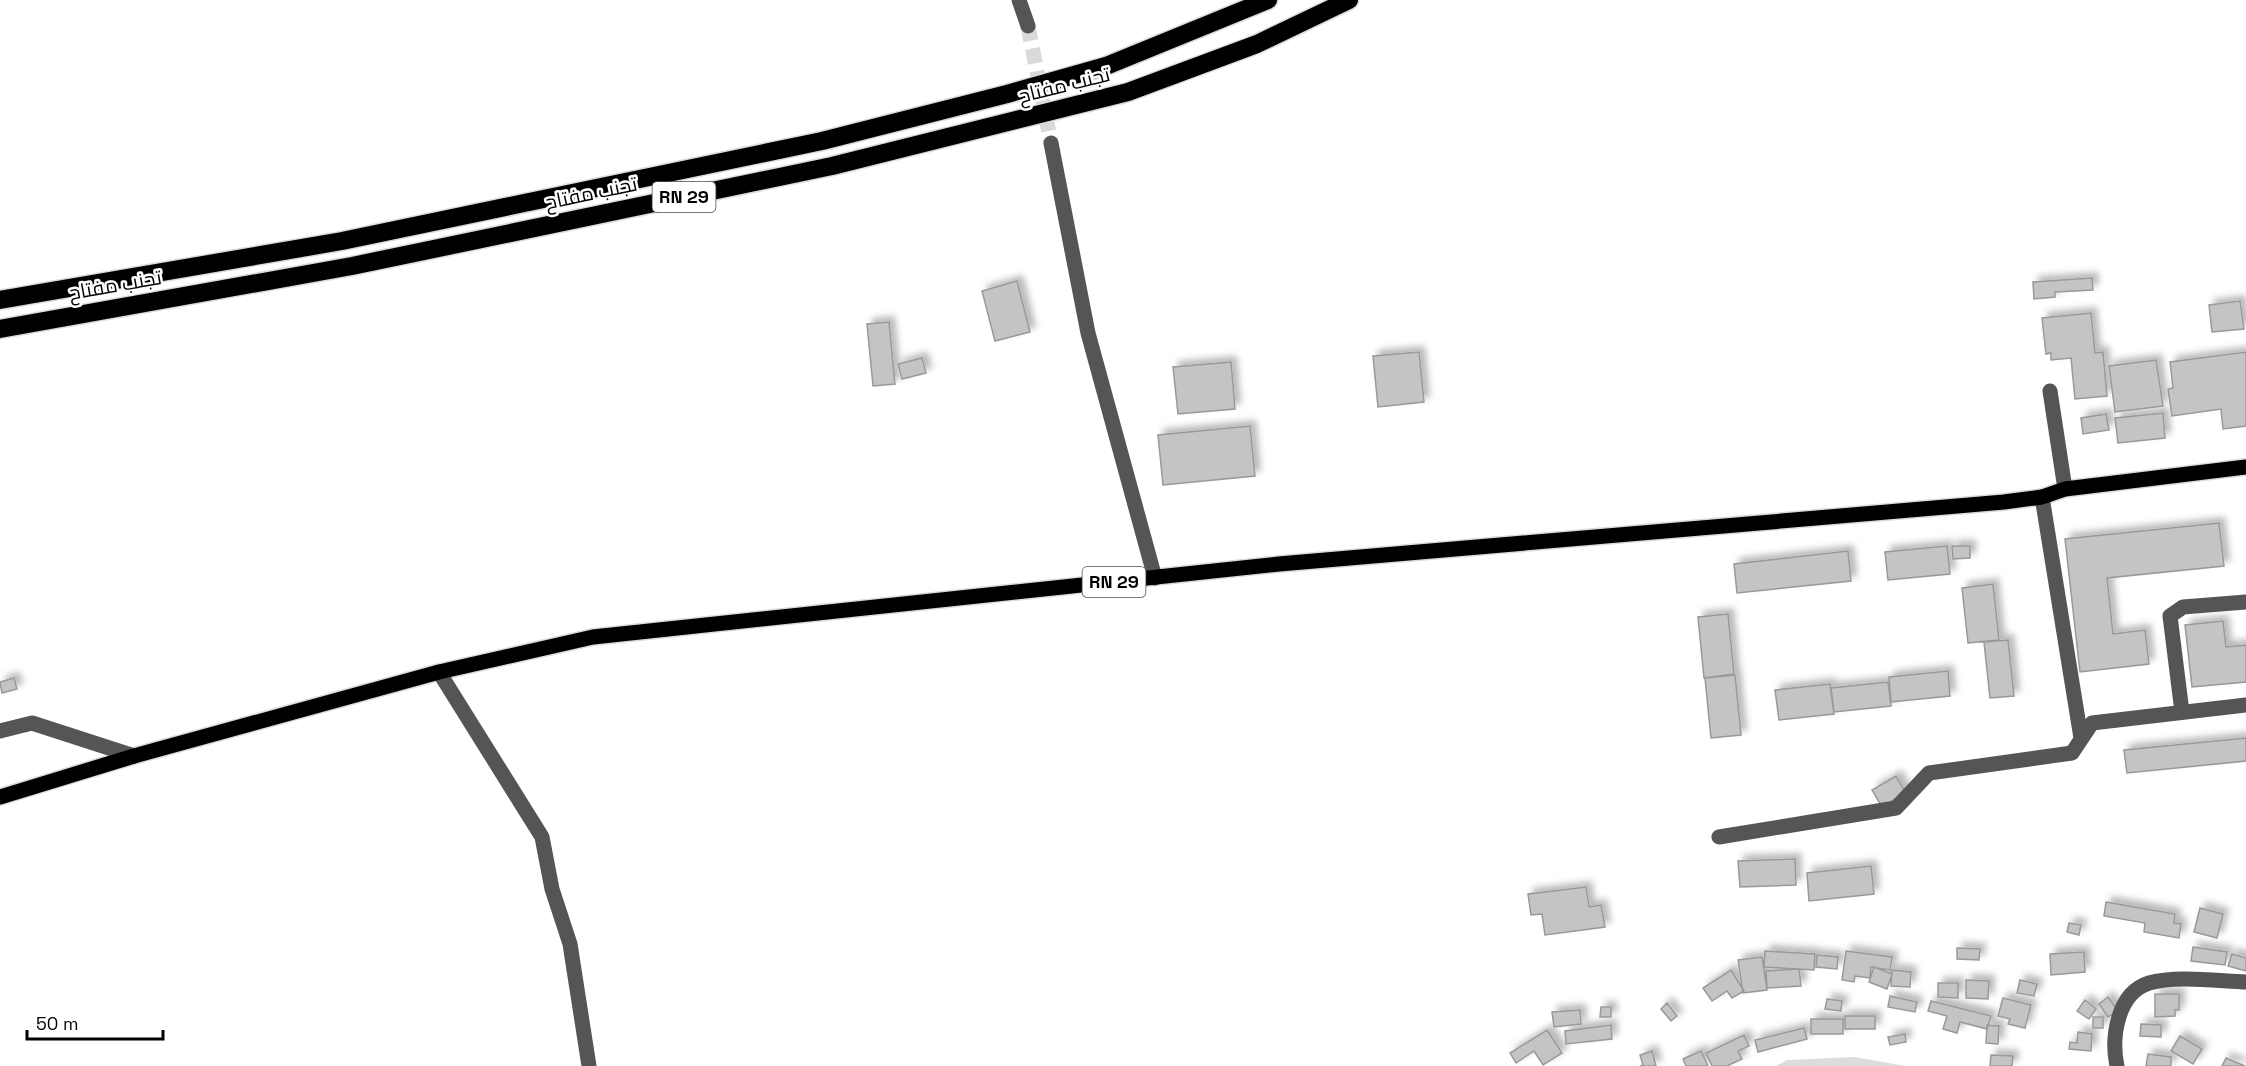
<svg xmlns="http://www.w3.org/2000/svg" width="2246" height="1066" viewBox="0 0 2246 1066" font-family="'Space Grotesk',Cairo,sans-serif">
<defs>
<filter id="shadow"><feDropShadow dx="5.5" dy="-5.5" stdDeviation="3" flood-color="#0004"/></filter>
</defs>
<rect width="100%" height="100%" fill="#fff"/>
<!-- green -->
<path fill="#dcdcdc" d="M1854,1057L1906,1066H1776L1787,1060Z"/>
<!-- building -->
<path fill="#c4c4c4" stroke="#999" stroke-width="1.5" filter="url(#shadow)" d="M2092,278L2093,290L2055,292V297L2034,299L2033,282Z
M1017,281L1030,332L995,341L982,291Z
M2240,301L2244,329L2212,332L2209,305Z
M2091,313L2095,353L2103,352L2107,396L2075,399L2071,358L2051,360V353L2046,354L2042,318Z
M889,322L895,384L873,386L867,324Z
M1419,352L1424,402L1378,407L1373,356Z
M2246,352V426L2223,429L2221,409L2172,416L2168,389L2173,388L2170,362Z
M922,358L926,373L902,379L898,364Z
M2156,360L2163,406L2115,412L2109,366Z
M1231,362L1235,409L1178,414L1173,367Z
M2163,413L2165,438L2118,443L2115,418Z
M2106,414L2109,430L2083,434L2081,418Z
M1250,426L1255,476L1163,485L1158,435Z
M2219,523L2224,566L2107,578L2113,634L2145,630L2149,664L2080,672L2065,539Z
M1947,546L1950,574L1888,580L1885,552Z
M1952,546H1970V558L1953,559Z
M1848,551L1851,581L1737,593L1734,564Z
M1993,584L1999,640L1968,643L1962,588Z
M1728,614L1734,674L1704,678L1698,617Z
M2223,621L2226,647L2246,645V682L2192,687L2185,625Z
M2008,640L2014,696L1990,698L1984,642Z
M1948,671L1950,696L1891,702L1889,677Z
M1735,675L1741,735L1711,738L1705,678Z
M14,678L17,689L2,693L0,682Z
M1888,682L1891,706L1834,712L1831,688Z
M1830,684L1834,714L1779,720L1775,690Z
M2246,738V761L2127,773L2124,750Z
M1896,776L1906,793L1882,807L1872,790Z
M1795,859L1796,885L1740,887L1738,861Z
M1871,866L1874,894L1809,901L1807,873Z
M1586,887L1589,907L1601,905L1605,927L1545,935L1542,914L1531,915L1528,894Z
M2106,902L2175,914L2174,923L2181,924L2179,938L2144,932L2145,923L2104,916Z
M2200,908L2223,914L2217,938L2194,932Z
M2069,923L2081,925L2079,935L2067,932Z
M2193,947L2227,952L2225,965L2191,961Z
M1957,948L1980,949L1979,960L1957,959Z
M1765,951L1815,954L1814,970L1764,967Z
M1846,951L1892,957L1890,970L1871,967L1870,978L1855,976L1854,982L1842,980Z
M2084,952L2085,972L2051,975L2050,954Z
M2232,954L2246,958V971L2228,966Z
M1817,955L1838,957L1837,969L1816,967Z
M1762,957L1767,990L1743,993L1738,960Z
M1874,967L1892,974L1887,989L1869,982Z
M1799,969L1801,986L1767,988L1766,971Z
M1731,970L1744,991L1732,998L1727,991L1712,1001L1703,988Z
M1892,970L1911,972L1910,987L1891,986Z
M1966,980L1989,981L1988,999L1966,998Z
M2020,980L2037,984L2034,996L2017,993Z
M1938,983H1958V998L1938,997Z
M2155,994H2179V1010H2175V1016L2155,1017Z
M1890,996L1917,1002L1915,1012L1888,1007Z
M2108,997L2118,1011L2108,1017L2099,1004Z
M2003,998L2031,1005L2025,1028L2008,1024L2010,1019L1998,1016Z
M1827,999L1842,1001L1841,1011L1825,1009Z
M2085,1000L2096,1009L2089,1019L2077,1011Z
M1931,1001L1991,1016L1987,1029L1960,1022L1957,1033L1943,1029L1947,1016L1928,1011Z
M1667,1003L1677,1016L1671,1021L1661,1009Z
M1601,1007H1611V1017H1600Z
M1580,1010L1581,1024L1554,1027L1552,1012Z
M1845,1016H1875V1029H1845Z
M2093,1017H2103V1028H2093Z
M1811,1019H1843V1034H1811Z
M2141,1024L2161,1025V1037L2140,1036Z
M1611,1025L1612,1039L1566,1044L1565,1031Z
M1987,1025L1999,1026L1998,1044L1986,1043Z
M1804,1028L1807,1039L1758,1052L1755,1040Z
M1547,1030L1562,1053L1543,1065L1534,1051L1516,1063L1510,1053Z
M2078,1032L2092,1034L2091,1051L2069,1049L2070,1042L2077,1043Z
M1905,1034L1906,1042L1890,1045L1888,1037Z
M1744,1035L1749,1046L1738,1051L1742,1059L1727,1066H1712L1706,1053Z
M2180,1036L2202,1049L2193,1064L2171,1051Z
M1652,1051L1656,1066H1640L1643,1065L1640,1055Z
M1701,1051L1708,1066H1686L1683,1059Z
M2148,1054L2171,1057V1066H2146Z
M1991,1055L2013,1056L2012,1066H1990Z
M2226,1058L2245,1066H2222Z"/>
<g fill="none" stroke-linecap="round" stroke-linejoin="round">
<!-- minor-tunnel -->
<path stroke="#d9d9d9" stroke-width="15" stroke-dasharray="15 8" stroke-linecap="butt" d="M1028,26L1051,143"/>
<defs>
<path id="major" d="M0,797L134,756L439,672L593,637L1279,564L2004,502L2042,497L2065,489L2246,467"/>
<path id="highway" d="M0,300L342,241L822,141L1007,94L1106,66L1268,0
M0,329L352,266L832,166L1128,92L1257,44L1349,0"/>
</defs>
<!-- major casing -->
<use href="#major" stroke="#dbdbdb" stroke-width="18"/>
<!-- highway casing -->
<use href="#highway" stroke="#dbdbdb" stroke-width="21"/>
<!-- minor -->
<path stroke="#555" stroke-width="15" d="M1019,0L1028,26
M1051,143L1088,333L1155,578
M2050,391L2065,489
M2042,497L2081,738
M439,672L542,837L552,889L570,944L589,1066
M2182,712L2170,616L2183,607L2246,602
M0,731L32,723L134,756
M1719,837L1896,808L1929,773L2072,753L2092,723L2246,705
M2117,1066C2111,1038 2117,993 2149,983C2175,975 2218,981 2246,982"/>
<!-- major -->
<use href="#major" stroke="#000" stroke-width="15"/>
<!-- highway -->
<use href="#highway" stroke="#000" stroke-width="18"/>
</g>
<g text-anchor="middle" stroke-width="5" stroke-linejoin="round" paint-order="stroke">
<!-- shield labels -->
<g fill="#fff" stroke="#4c4c4c" stroke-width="1.5">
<rect x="652.5" y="182" width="63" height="30" rx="4.5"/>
<rect x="1082.5" y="567" width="63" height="30" rx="4.5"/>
</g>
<g font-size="18" font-weight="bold" fill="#000">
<text x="684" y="203">RN 29</text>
<text x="1114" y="588">RN 29</text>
</g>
<!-- street labels -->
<g font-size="20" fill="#000" stroke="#fff">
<text transform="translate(1064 85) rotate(-14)" y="7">تجنب مفتاح</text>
<text transform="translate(591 193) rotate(-12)" y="7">تجنب مفتاح</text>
<text transform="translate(115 285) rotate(-10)" y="7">تجنب مفتاح</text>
</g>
</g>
<!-- scale -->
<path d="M27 1030v9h136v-9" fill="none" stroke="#000000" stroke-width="3"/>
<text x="36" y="1030" font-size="18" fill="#000000" stroke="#ffffff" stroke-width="4.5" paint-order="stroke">50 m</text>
</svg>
